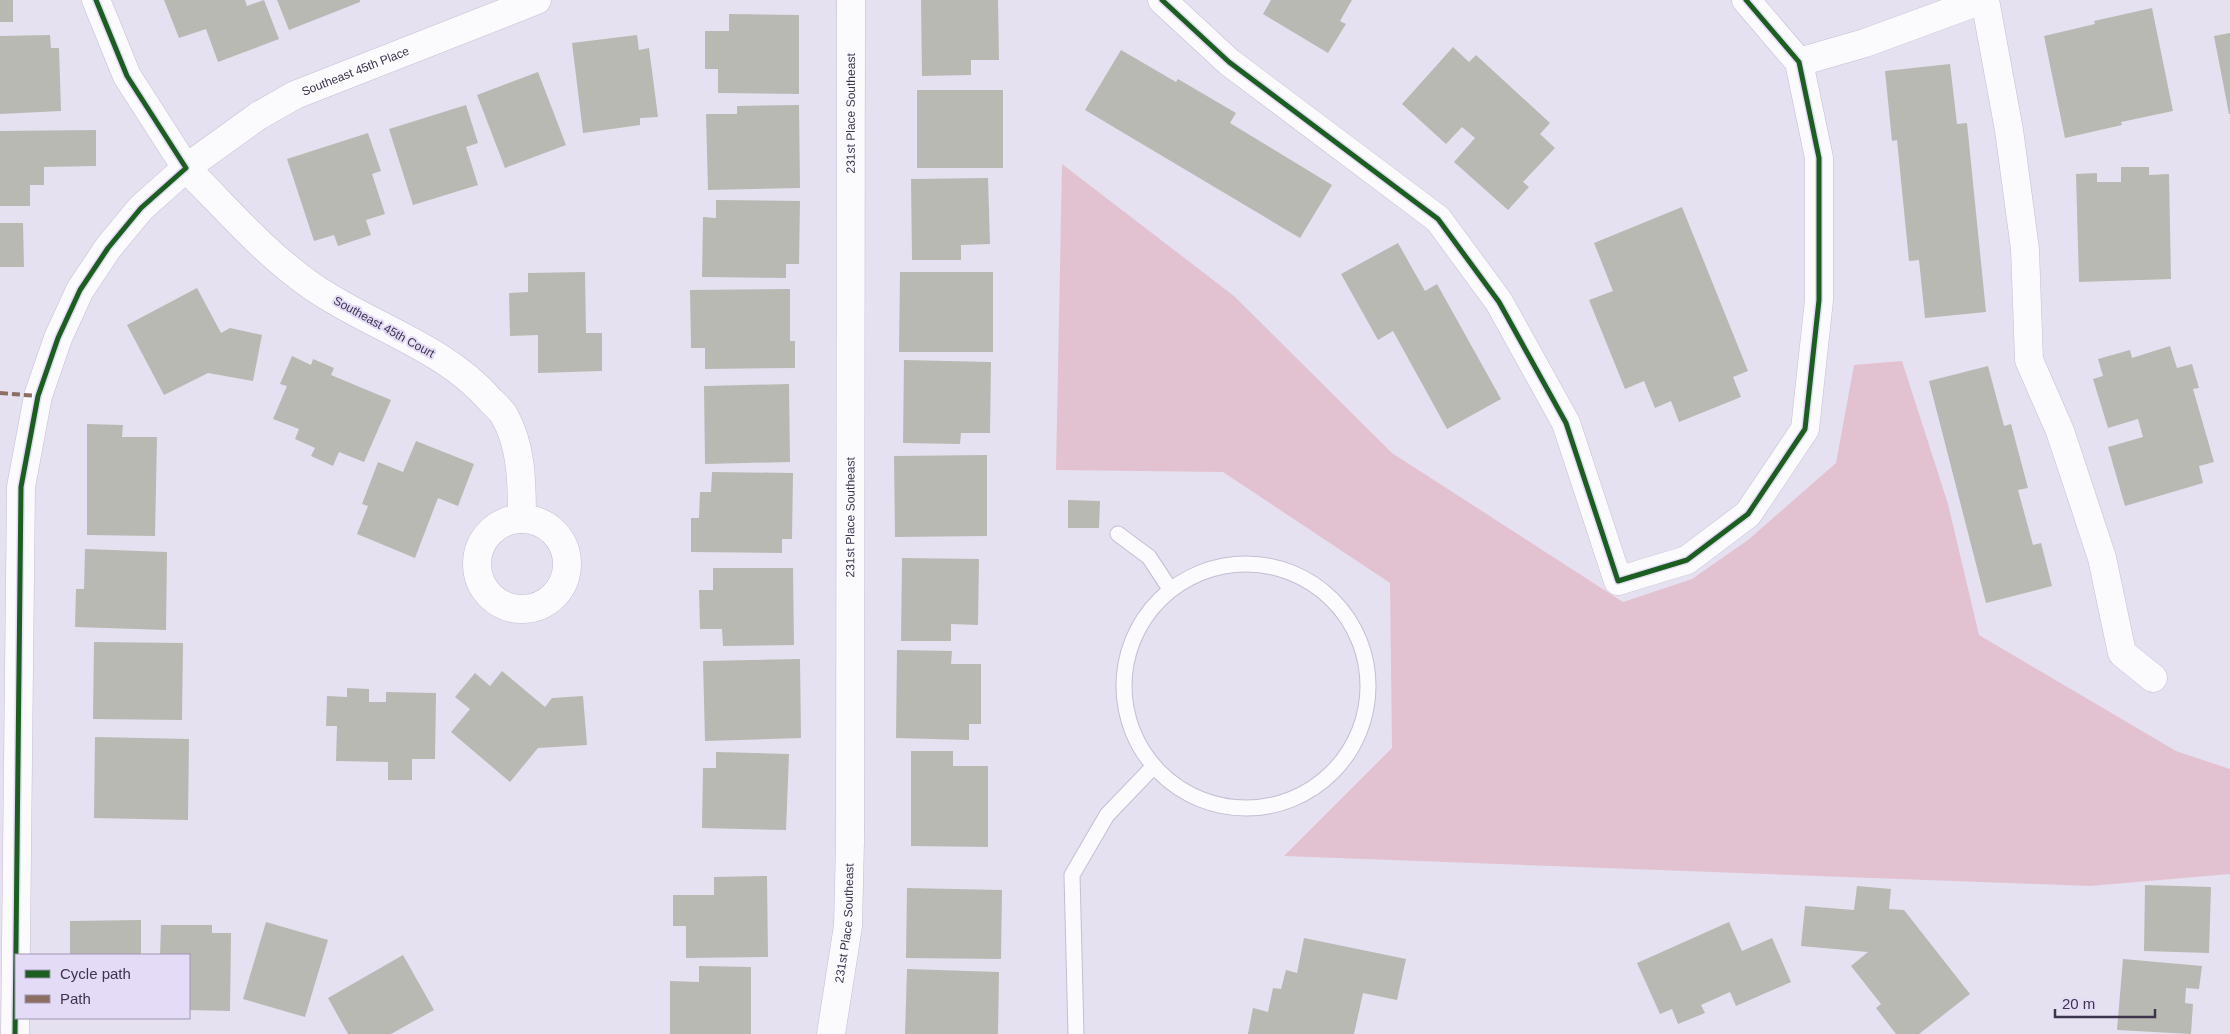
<svg xmlns="http://www.w3.org/2000/svg" width="2230" height="1034" viewBox="0 0 2230 1034" font-family="Helvetica,sans-serif">
<rect width="100%" height="100%" fill="#e6e1f0"/>
<!-- green -->
<path fill="#e2c2d1" d="M1062,164L1234,296L1392,453L1623,602L1692,579L1748,540L1836,463L1854,365L1902,361L1948,504L1979,635L2176,751L2230,769V874L2090,886L1284,856L1392,748L1390,583L1223,472L1056,470Z"/>
<!-- building -->
<path fill="#b8b9b2" d="M0,0H13V22H0Z
M164,0H245L247,6L264,0L279,39L218,62L206,29L179,38Z
M277,0H360V2L289,30Z
M921,0H998L999,60H971V75L922,76Z
M1271,0H1352L1340,21L1346,24L1328,53L1263,14Z
M2152,8L2173,111L2121,122L2122,125L2065,138L2044,36L2095,24L2094,21Z
M729,14L799,15V94L718,93V69H705V31H729Z
M2230,33V114H2229L2214,36Z
M50,35L51,48H59L61,111L0,114V36Z
M637,35L639,50L649,48L658,117L640,118V125L583,133L572,43Z
M1453,47L1469,62L1476,55L1550,123L1540,134L1555,148L1523,182L1529,187L1508,210L1454,162L1475,138L1462,127L1446,144L1402,104Z
M1121,50L1176,82L1178,79L1236,113L1230,123L1332,185L1300,238L1085,110Z
M1950,64L1957,124L1967,123L1986,312L1925,318L1919,260L1909,261L1897,140L1892,141L1885,71Z
M538,72L566,145L505,168L477,95Z
M917,90H1003V168H917Z
M466,105L478,143L466,147L478,185L413,205L389,129Z
M799,105L800,188L708,190L706,114H737V106Z
M96,130V166L44,167V185H30V206H0V131Z
M368,133L381,171L372,174L385,214L366,220L371,235L338,246L334,235L314,241L287,159Z
M2121,167H2149V175L2169,174L2171,279L2079,282L2076,174L2097,173V182H2121Z
M988,178L990,244L961,245V260H912L911,179Z
M716,200L800,201L799,264H786V278L702,277L703,217L716,218Z
M1682,207L1748,371L1733,377L1741,397L1679,422L1671,401L1655,408L1644,381L1625,389L1589,300L1613,291L1594,243Z
M0,223H23L24,267H0Z
M1398,243L1425,291L1437,284L1501,399L1447,429L1393,331L1378,340L1341,274Z
M585,272L586,333H602V371L538,373V335L510,336L509,293L528,292V273Z
M900,272H993V352H899Z
M197,288L221,333L230,328L262,335L253,381L208,373L164,395L127,325Z
M790,289V341H795V368L705,369V348H691L690,290Z
M2170,346L2177,368L2192,364L2199,388L2193,389L2214,462L2199,466L2203,483L2125,506L2108,447L2143,437L2138,419L2108,428L2093,379L2103,376L2098,359L2130,350L2132,358Z
M292,356L311,365L313,359L334,368L331,375L391,400L364,462L339,452L333,466L311,456L315,448L295,439L299,429L273,419L287,386L280,384Z
M904,360L991,362L990,433H961L960,444L903,443Z
M1988,366L2004,426L2011,424L2028,488L2018,490L2033,545L2041,543L2052,586L1986,603L1929,381Z
M789,384L790,462L705,464L704,386Z
M87,424L123,425L122,437H157L155,536L87,535Z
M416,441L474,464L458,506L438,498L415,558L357,534L368,506L362,504L378,462L403,472Z
M987,455V536L895,537L894,456Z
M712,472L793,473L792,539H782V553L691,552V518H699L700,492H711Z
M1068,500L1100,501L1099,528H1068Z
M85,549L167,552L166,630L75,627L76,589H84Z
M902,558L979,559L978,625L951,624V641H901Z
M713,568H793L794,645L723,646L722,629H700L699,590H713Z
M94,642L183,643L182,720L93,719Z
M897,650L952,651L951,664H981V724H969V740L896,738Z
M800,659L801,738L705,741L703,661Z
M502,671L545,707L552,698L583,696L587,745L538,748L510,782L451,732L470,709L455,697L475,673L490,686Z
M347,688L369,689V702H386V692L436,693L435,759H412V780H388V762L336,761L337,726H326L327,696L347,697Z
M95,737L189,739L188,820L94,818Z
M911,751H953V766H988V847L911,846Z
M716,752L789,754L786,830L702,828L703,768H716Z
M767,876L768,957L686,958V926H673V895H714V877Z
M2145,885L2211,887L2209,953L2144,951Z
M1857,886L1891,889L1889,909L1904,910L1970,994L1919,1034H1896L1876,1008L1881,1004L1851,966L1868,952L1801,946L1805,906L1854,910Z
M907,888L1002,890L1001,959L906,958Z
M141,920V955H70V921Z
M266,922L328,940L305,1017L243,999Z
M1729,922L1742,951L1772,938L1791,982L1736,1006L1730,992L1701,1005L1705,1013L1678,1024L1672,1009L1660,1014L1637,963Z
M161,925H212V933H231L230,1011L189,1010V955H160Z
M1304,938L1406,959L1397,1000L1363,993L1354,1034H1248L1253,1008L1268,1012L1273,988L1281,989L1286,970L1297,973Z
M403,955L434,1010L391,1034H348L328,998Z
M2123,959L2202,966L2199,989L2186,988L2185,1003L2193,1004L2191,1034L2117,1030Z
M699,966L751,967V1034H670V981L699,982Z
M907,969L999,972L998,1034H905Z"/>
<g fill="none" stroke-linecap="round" stroke-linejoin="round">
<defs>
<path id="service" d="M1118,534L1149,557L1170,589
M1124 686a122 122 0 1 1 244 0a122 122 0 1 1-244 0Z
M1076,1034L1072,875L1107,815L1153,767"/>
<g id="minor">
<path d="M1162,0L1229,62L1438,219L1499,302L1566,423L1618,581L1687,560L1748,514L1805,429L1819,300V158L1799,62L1746,0"/>
<path d="M1985,0L2009,130L2025,249L2029,360L2060,431L2102,558L2122,653L2153,678"/>
<path d="M1799,62L1865,43L1982,0"/>
<circle cx="522" cy="564" r="45"/>
<path id="s1" d="M522,519C522,484 522,446 504,415C501,410 495,405 491,401C445,347 371,327 313,287C265,254 227,209 186,168L258,116L295,95L537,0"/>
<path d="M15,1034L21,487L38,396L58,338L80,290L108,248L141,208L186,168L127,76L96,0"/>
<path id="s2" d="M831,1034L848,926L850,842L851,0"/>
</g>
</defs>
<!-- service casing -->
<use href="#service" stroke="#c4bed2" stroke-width="17"/>
<!-- minor casing -->
<use href="#minor" stroke="#c4bed2" stroke-width="29"/>
<!-- service -->
<use href="#service" stroke="#fbfafd" stroke-width="15"/>
<!-- minor -->
<use href="#minor" stroke="#fbfafd" stroke-width="28"/>
<!-- quiet -->
<path stroke="#8d6e63" stroke-width="4" stroke-dasharray="8 4" stroke-linecap="butt" d="M0,393L38,396"/>
<defs>
<path id="cycleway" d="M1162,0L1229,62L1438,219L1499,302L1566,423L1618,581L1687,560L1748,514L1805,429L1819,300V158L1799,62L1746,0
M15,1034L21,487L38,396L58,338L80,290L108,248L141,208L186,168L127,76L96,0"/>
</defs>
<!-- cycleway casing -->
<use href="#cycleway" stroke="#e4dbf6" stroke-width="8"/>
<!-- cycleway -->
<use href="#cycleway" stroke="#1b5e20" stroke-width="5"/>
</g>
<g text-anchor="middle" stroke-width="4" stroke-linejoin="round" paint-order="stroke">
<!-- street labels -->
<g font-size="12" fill="#3d344e" stroke="#e4dbf6">
<text dy="4" stroke="none"><textPath href="#s1" startOffset="709">Southeast 45th Place</textPath></text>
<text dy="4" stroke="none"><textPath href="#s2" startOffset="922">231st Place Southeast</textPath></text>
<text transform="translate(384 327) rotate(29)" y="4">Southeast 45th Court</text>
<text dy="4" stroke="none"><textPath href="#s2" startOffset="518">231st Place Southeast</textPath></text>
<text dy="4" stroke="none"><textPath href="#s2" startOffset="112">231st Place Southeast</textPath></text>
</g>
</g>
<!-- legend -->
<rect x="15" y="954" width="175" height="65" fill="#e4dbf6" stroke="#a198b3"/>
<rect x="25" y="970" width="25" height="8" fill="#1b5e20" stroke="#a198b3"/>
<text x="60" y="979" font-size="15" fill="#3d344e">Cycle path</text>
<rect x="25" y="995" width="25" height="8" fill="#8d6e63" stroke="#a198b3"/>
<text x="60" y="1004" font-size="15" fill="#3d344e">Path</text>
<!-- scale -->
<path d="M2055 1009v8h100v-8" fill="none" stroke="#3d344e" stroke-width="2.5"/>
<text x="2062" y="1009" font-size="15" fill="#3d344e" stroke="#e4dbf6" stroke-width="4" paint-order="stroke">20 m</text>
</svg>
